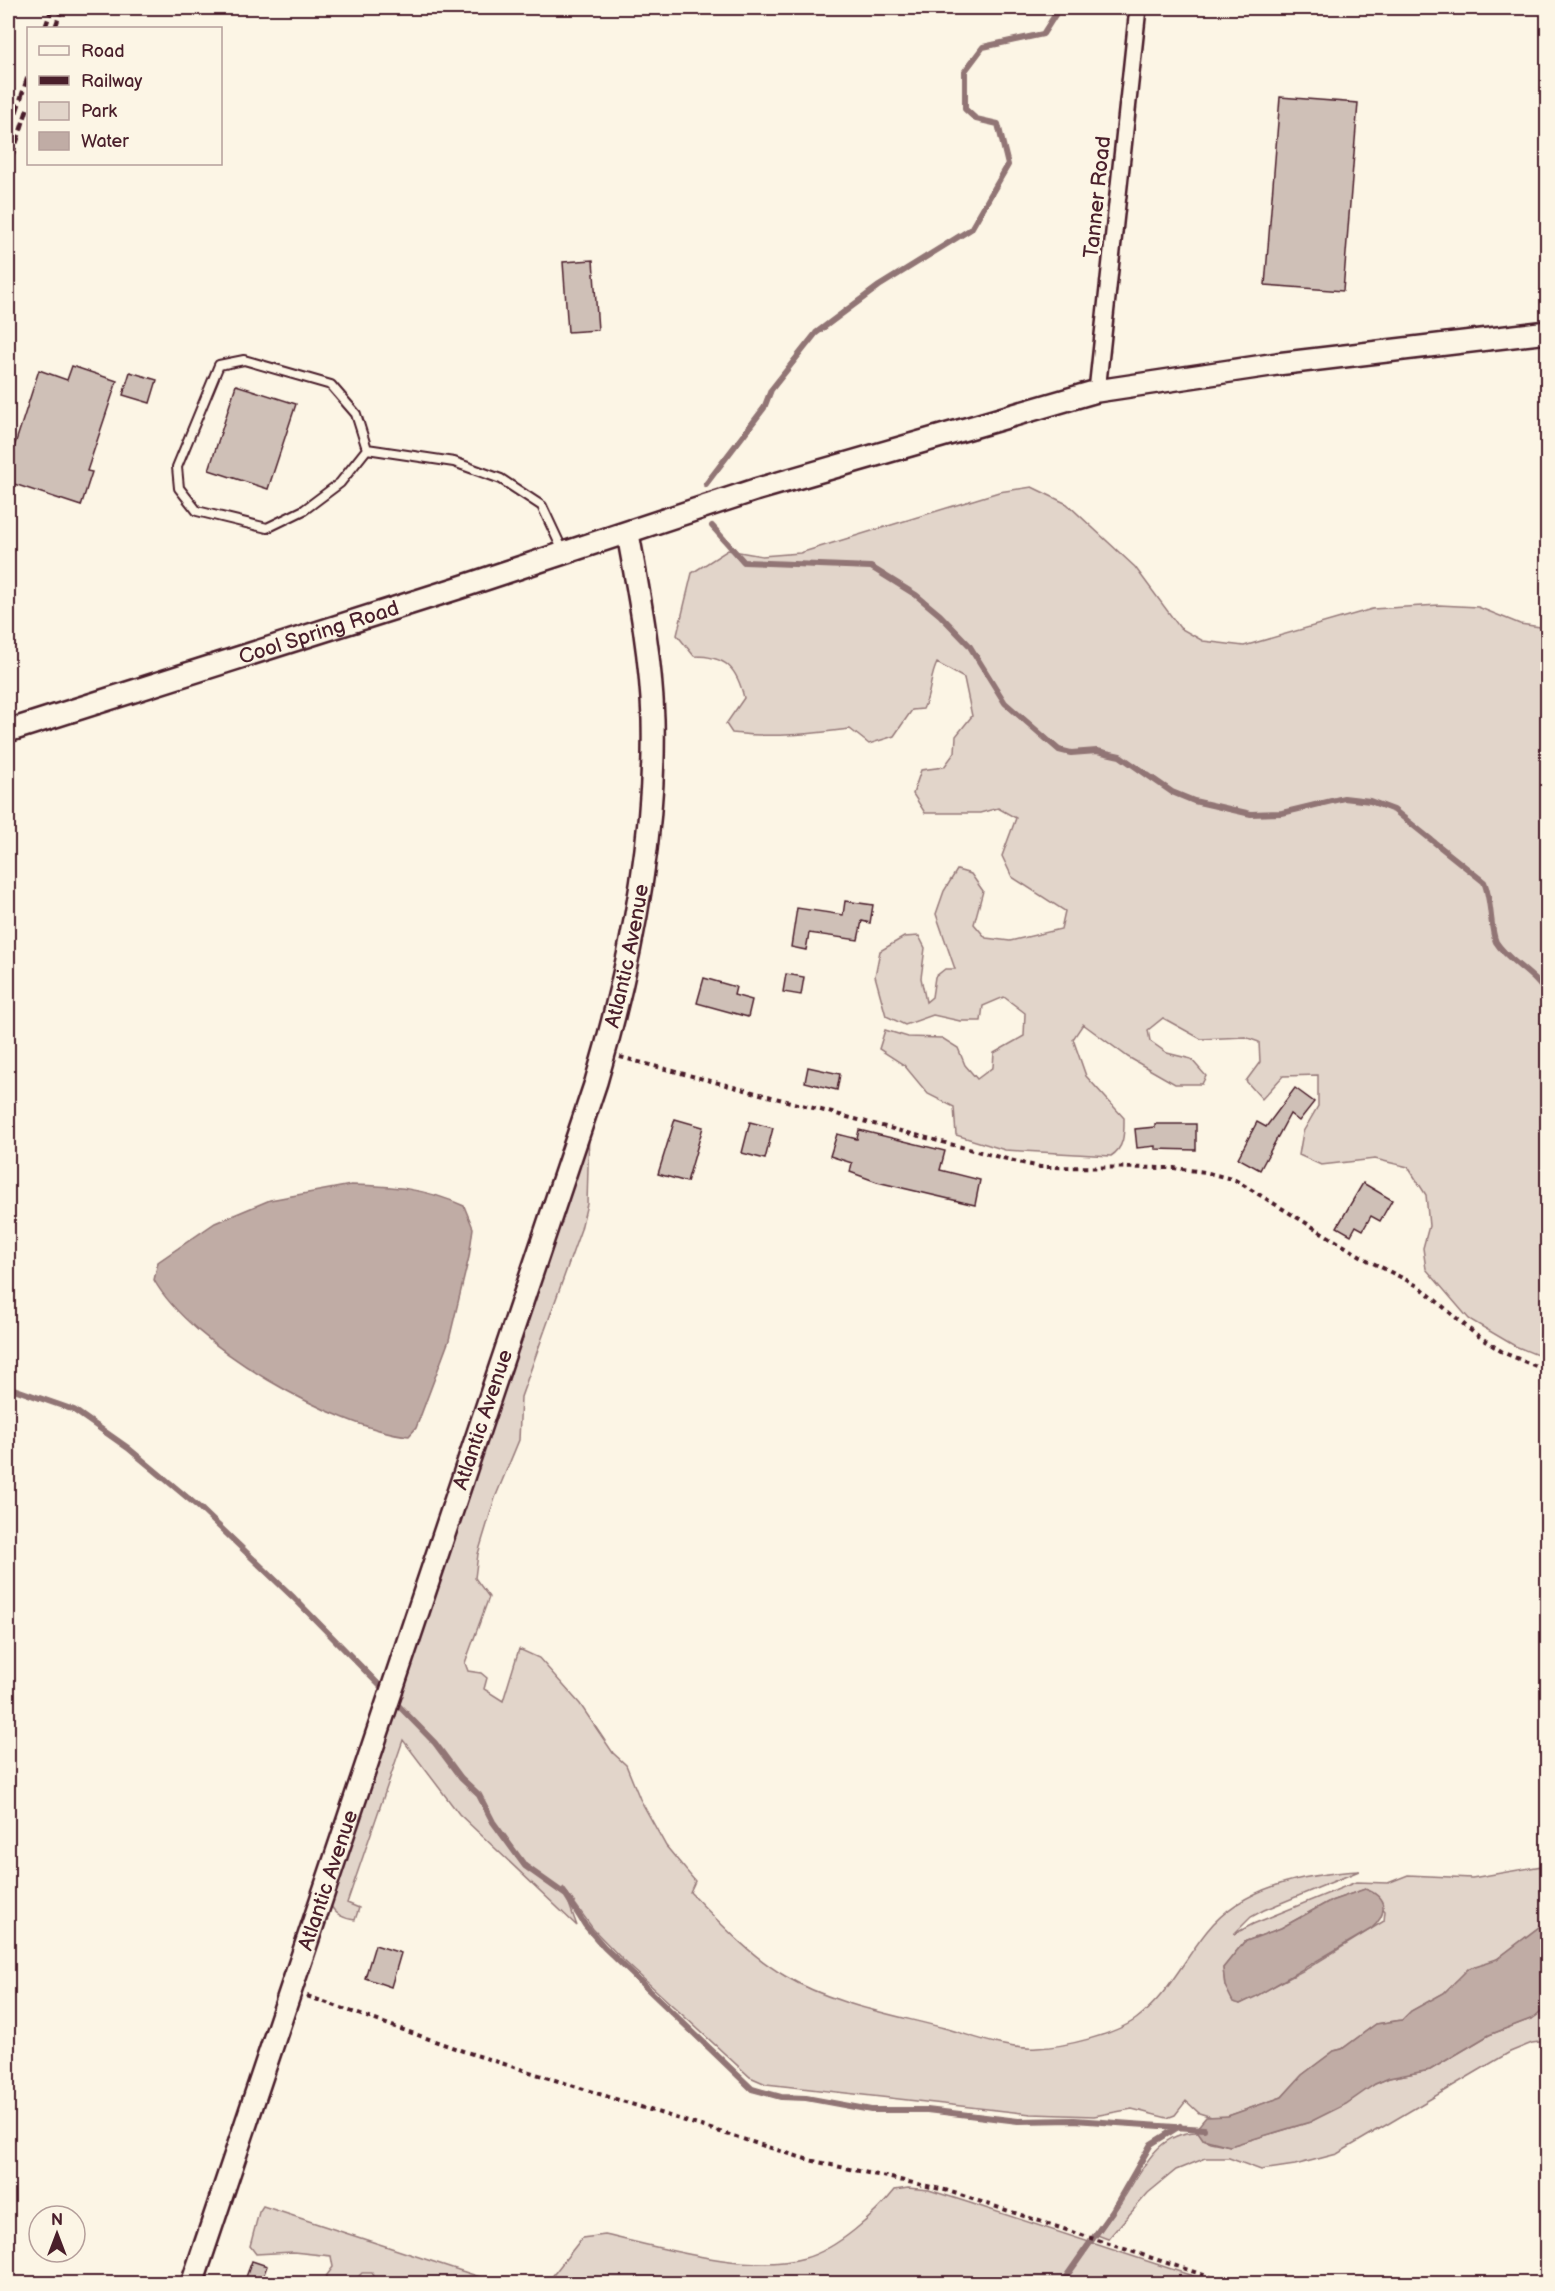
<svg xmlns="http://www.w3.org/2000/svg" width="1555" height="2291" viewBox="0 0 1555 2291" font-family="'Balsamiq Sans',sans-serif">
<rect width="100%" height="100%" fill="#fcf5e5"/>
<filter id="ink" filterUnits="userSpaceOnUse"><feTurbulence type="fractalNoise" baseFrequency=".0167" numOctaves="2"/><feDisplacementMap in="SourceGraphic" scale="12" xChannelSelector="R" yChannelSelector="G"/><feConvolveMatrix kernelMatrix="1 2 1 2 8 2 1 2 1" color-interpolation-filters="sRGB"/></filter>
<g filter="url(#ink)">
<!-- green -->
<path fill="#e2d5ca" stroke="#967a7a" stroke-width="1.5" fill-rule="evenodd" d="M1032,487L1067,504L1135,567L1180,628L1203,641L1244,646L1372,609L1439,605L1478,607L1520,624L1547,628V1359L1515,1346L1469,1319L1426,1269L1423,1248L1429,1226L1426,1195L1408,1167L1375,1159L1321,1165L1299,1155L1303,1132L1318,1106V1075L1283,1076L1262,1099L1246,1081L1260,1062L1259,1042L1245,1037L1201,1039L1163,1018L1148,1030L1150,1041L1167,1053L1191,1059L1206,1076L1202,1084H1175L1128,1057L1083,1024L1073,1039L1086,1076L1124,1118C1124,1133 1125,1147 1111,1156L1005,1150L956,1135L954,1107L928,1094L904,1065L879,1049L885,1030L908,1037L942,1038L958,1048L965,1065L977,1079L993,1067L994,1053L1024,1036L1025,1013L1004,997L983,1006L981,1021H960L933,1015L905,1025L886,1016L875,976L880,951L904,937L919,936L925,948L921,978L926,1002L932,997L935,977L945,969H955L936,914L944,891L957,870L971,874L983,891L974,924L986,938L1010,941L1061,929L1065,911L1012,877L1002,856L1016,818L998,808L980,813H925L913,794L921,770L944,767L955,752L956,736L972,716L964,678L937,663C929,679 932,692 923,709L912,710L894,736L869,744L850,729C810,734 772,738 732,733L726,724L744,698C737,668 726,656 694,656L677,635L692,573L728,550L762,556L800,553L999,492Z
M589,1131L587,1204L581,1229L521,1397L519,1440L495,1498L478,1554L475,1578L489,1597L465,1663L468,1671L481,1673L487,1678L484,1689L503,1701L519,1649L539,1658L580,1704L613,1753L626,1765L640,1799L666,1846L695,1881L690,1892C719,1922 749,1955 785,1976C832,2004 891,2014 944,2028C973,2036 1006,2050 1037,2048C1064,2047 1114,2035 1136,2019C1168,1995 1183,1961 1207,1931C1243,1886 1305,1874 1359,1871L1264,1910L1251,1917L1234,1934L1253,1924L1356,1882L1388,1883L1408,1875L1472,1878L1548,1865L1547,1921L1497,1959L1456,1981L1444,1993L1411,2011L1402,2020L1376,2024L1342,2049L1334,2051L1302,2075L1282,2097L1228,2116L1215,2118L1199,2113L1186,2101L1175,2115L1167,2118L1132,2109L1094,2116L1031,2114L766,2084L750,2077L623,1960L593,1929L563,1887L577,1926L459,1814L403,1740L347,1903L359,1908L355,1920C345,1919 336,1915 331,1906ZM1365,1889L1385,1911L1384,1921L1308,1968L1240,2004L1225,1986L1223,1968L1244,1942L1281,1928L1328,1902Z
M1547,2008V2041L1532,2043L1510,2052L1337,2154L1295,2165L1261,2170L1229,2158H1206L1176,2170L1148,2193L1108,2239L1097,2235C1107,2222 1117,2210 1125,2196C1144,2166 1159,2131 1199,2132L1203,2139L1210,2142L1230,2146L1310,2122L1375,2084L1389,2078L1430,2070L1489,2035L1533,2018Z
M908,2188L929,2190L970,2203L1214,2283H547L582,2238L605,2235C662,2248 748,2274 805,2258C837,2249 875,2215 895,2190Z
M263,2206L483,2278L502,2283H379L372,2273H362L352,2283H321L333,2267L331,2256L293,2252L256,2254L250,2246L259,2212Z"/>
<!-- water -->
<path fill="#c0aca5" stroke="#917474" stroke-width="1.5" d="M351,1185C393,1186 425,1188 464,1206L473,1228L469,1257L449,1340L416,1428L409,1436C336,1429 190,1345 154,1280L158,1262L215,1223L270,1200Z
M1365,1889C1388,1897 1388,1914 1371,1929L1255,1997L1240,2004L1233,2002L1225,1986L1223,1968L1244,1942L1281,1928L1328,1902Z
M1547,1921V2008L1533,2018L1489,2035L1430,2070L1389,2078L1375,2084L1346,2104L1310,2122L1230,2146L1203,2139L1196,2129L1206,2117L1228,2116L1282,2097L1302,2075L1334,2051L1342,2049L1376,2024L1402,2020L1411,2011L1444,1993L1469,1968L1497,1959Z"/>
<g fill="none" stroke-linecap="round" stroke-linejoin="round">
<!-- stream -->
<path stroke="#917474" stroke-width="6" d="M706,484L764,408L771,390L816,333L879,286L971,229L1008,165L998,124L976,119L965,109V71L983,47L1043,34L1055,15L1049,8
M712,526L744,562L871,567L916,595L940,615L969,645L1005,703L1059,750L1071,753L1097,751L1120,756L1172,792L1194,801L1251,814L1282,813L1344,798L1370,801L1394,810L1484,882C1492,900 1490,930 1496,942C1509,963 1536,973 1548,997
M8,1387L74,1410L128,1448L201,1509L294,1598L386,1692
M393,1700L435,1743L461,1778L479,1795L493,1822L525,1866L566,1895L585,1925L604,1947L752,2089L781,2097L806,2098L871,2110H927L1018,2121L1074,2120L1204,2129
M1061,2284L1113,2210L1151,2144L1180,2126"/>
</g>
<!-- building -->
<path fill="#cfc0b7" stroke="#4a1f2b" stroke-width="1.5" d="M1280,97L1358,103L1343,291L1265,285Z
M593,260L598,330L568,332L563,262Z
M72,366L117,381L87,471L92,472L81,506L8,482V466L39,370L67,380Z
M130,372L157,380L150,403L123,395Z
M236,385L296,404L268,489L209,470Z
M845,901L873,905L870,923L862,921L858,940L809,933L806,950L791,947L797,908L843,915Z
M786,974L804,977L801,995L783,992Z
M704,978L736,987L734,995L752,1000L748,1017L697,1003Z
M808,1067L840,1074L837,1090L805,1082Z
M1295,1088L1314,1102L1299,1121L1290,1114L1260,1170L1238,1158L1257,1122L1266,1127Z
M675,1119L703,1127L687,1182L658,1174Z
M750,1122L773,1128L765,1159L742,1153Z
M1155,1124H1196V1150L1155,1149V1146L1137,1148L1135,1129L1155,1127Z
M859,1130L945,1151L940,1170L980,1180L975,1205L877,1182L850,1172L852,1163L830,1156L837,1134L857,1139Z
M1363,1183L1392,1200L1380,1221L1371,1216L1363,1230L1356,1226L1351,1235L1337,1227Z
M375,1945L401,1953L391,1987L365,1978Z
M252,2261L267,2266L261,2282L246,2277Z"/>
<g fill="none" stroke-linecap="round" stroke-linejoin="round">
<defs>
<path id="lane" d="M244,360L331,385L356,414L367,449L340,483L304,510L267,528L197,511L179,488L177,467L219,365Z
M367,449L454,462L501,479L542,506L564,553"/>
<path id="street" d="M1097,391L1138,8"/>
<g id="secondary">
<path id="s1" d="M8,731L458,588L755,490L1097,391L1277,364L1548,332"/>
<path id="s2" d="M192,2284L596,1082C630,966 656,841 653,719C651,657 639,594 628,534"/>
</g>
</defs>
<!-- lane casing -->
<use href="#lane" stroke="#4a1f2b" stroke-width="12"/>
<!-- street casing -->
<use href="#street" stroke="#4a1f2b" stroke-width="20"/>
<!-- secondary casing -->
<use href="#secondary" stroke="#4a1f2b" stroke-width="26"/>
<!-- path -->
<path stroke="#4a1f2b" stroke-width="4" stroke-dasharray="4.5 4.5" stroke-linecap="butt" d="M620,1057L1018,1162L1040,1167L1174,1168L1205,1172L1235,1180L1369,1261L1420,1287L1474,1333L1504,1353L1548,1371
M307,1996L463,2051L809,2160L945,2190L1231,2284"/>
<!-- lane -->
<use href="#lane" stroke="#fcf5e5" stroke-width="8"/>
<!-- street -->
<use href="#street" stroke="#fcf5e5" stroke-width="15"/>
<!-- secondary -->
<use href="#secondary" stroke="#fcf5e5" stroke-width="21"/>
<!-- rail -->
<path stroke="#4a1f2b" stroke-width="4.5" stroke-dasharray="9 4.5" stroke-linecap="butt" d="M45,28L52,8
M55,28L62,8
M8,138L28,76
M8,169L28,107"/>
</g>
</g>
<g text-anchor="middle" stroke-width="6" stroke-linejoin="round" paint-order="stroke">
<!-- street labels -->
<g font-size="21" fill="#4a1f2b" stroke="#fcf5e5">
<text transform="translate(1097 197) rotate(-84)" y="7">Tanner Road</text>
<text dy="7" stroke="none"><textPath href="#s1" startOffset="326">Cool Spring Road</textPath></text>
<text dy="7" stroke="none"><textPath href="#s2" startOffset="1398">Atlantic Avenue</textPath></text>
<text dy="7" stroke="none"><textPath href="#s2" startOffset="912">Atlantic Avenue</textPath></text>
<text dy="7" stroke="none"><textPath href="#s2" startOffset="426">Atlantic Avenue</textPath></text>
</g>
</g>
<!-- margin -->
<rect width="1555" height="2291" fill="none" stroke="#fcf5e5" stroke-width="30"/>
<rect x="15" y="15" width="1525" height="2261" fill="none" stroke="#4a1f2b" stroke-width="2" filter="url(#ink)"/>
<!-- legend -->
<rect x="27" y="27" width="195" height="138" fill="#fcf5e5" stroke="#b59f9b" stroke-width="1.5"/>
<rect x="39" y="46" width="30" height="9" fill="#fcf5e5" stroke="#b59f9b" stroke-width="1.5"/>
<text x="81" y="57" font-size="18" fill="#4a1f2b">Road</text>
<rect x="39" y="76" width="30" height="9" fill="#4a1f2b" stroke="#b59f9b" stroke-width="1.5"/>
<text x="81" y="87" font-size="18" fill="#4a1f2b">Railway</text>
<rect x="39" y="102" width="30" height="18" fill="#e2d5ca" stroke="#b59f9b" stroke-width="1.5"/>
<text x="81" y="117" font-size="18" fill="#4a1f2b">Park</text>
<rect x="39" y="132" width="30" height="18" fill="#c0aca5" stroke="#b59f9b" stroke-width="1.5"/>
<text x="81" y="147" font-size="18" fill="#4a1f2b">Water</text>
<!-- north arrow -->
<g transform="translate(57 2234)"><circle r="28" fill="#fcf5e5" stroke="#b59f9b" stroke-width="1.5"/>
<path d="M0-4.5L10 22L0 15L-10 22Z" fill="#4a1f2b"/>
<text y="-9" font-size="16" font-weight="bold" text-anchor="middle" fill="#4a1f2b">N</text>
</g>
</svg>
